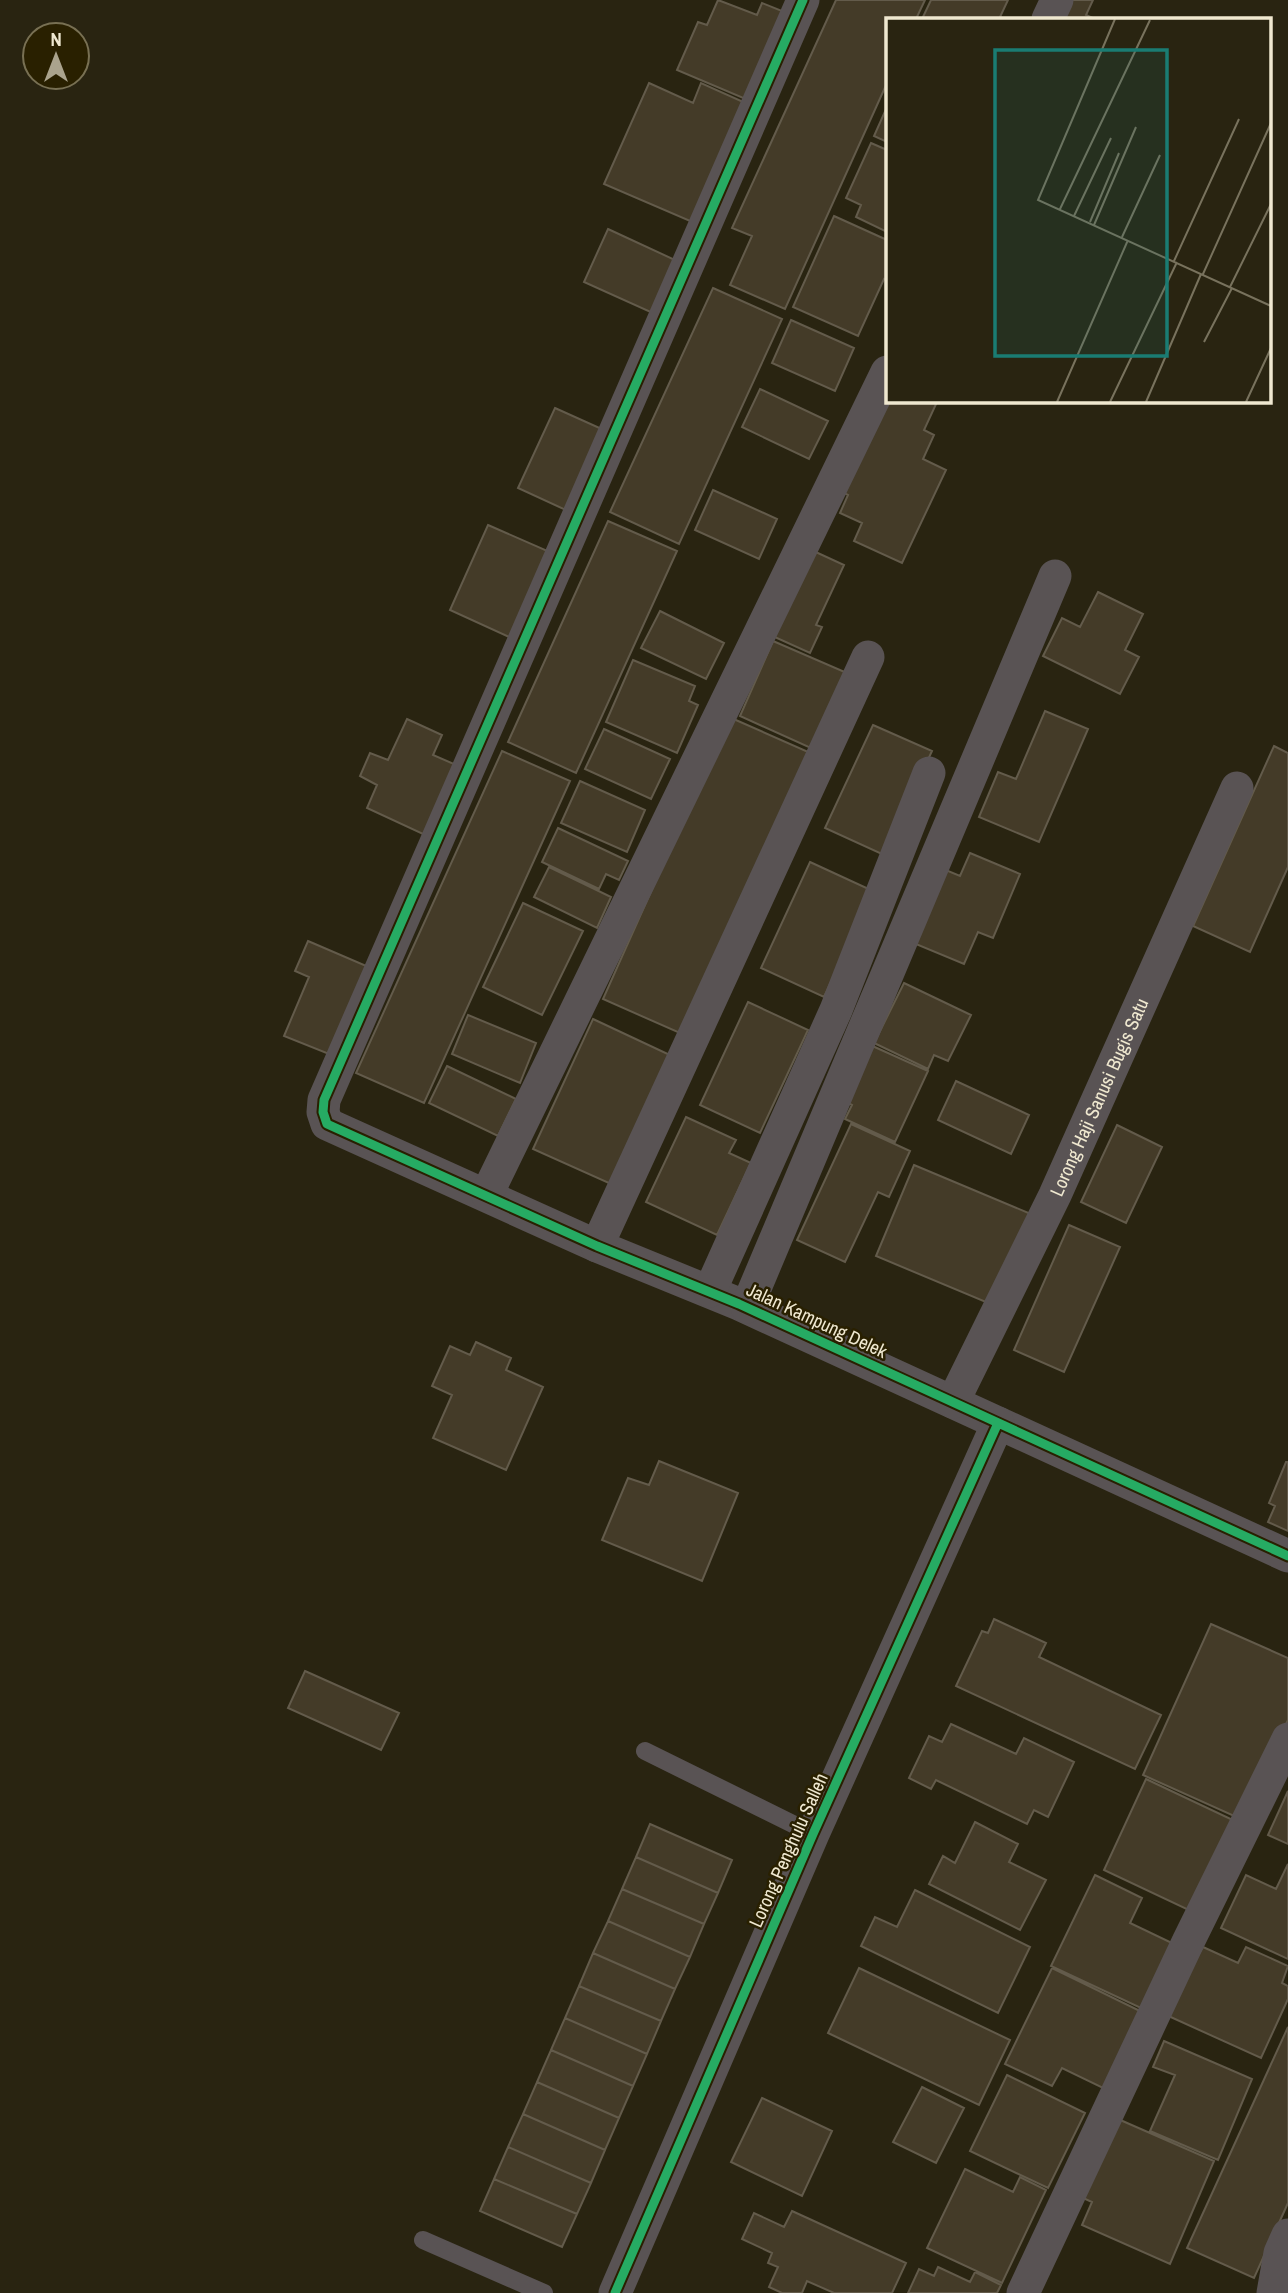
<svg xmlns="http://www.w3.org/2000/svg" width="1288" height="2293" viewBox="0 0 1288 2293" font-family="'Archivo Narrow',sans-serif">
<rect width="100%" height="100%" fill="#292411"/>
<!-- building -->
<path fill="#443b28" stroke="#635b4b" stroke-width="2" d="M718,0L757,15L762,3L792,15L755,103L677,70L698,22L707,25Z
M836,0H925L916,19H887V83L785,309L730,285L752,236L732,228Z
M931,0H1008L1000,17L1005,19H922Z
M1056,0H1093L1086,15L1095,19H1048Z
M649,83L693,103L701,83L750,105L697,224L604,184Z
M887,107V142L874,136Z
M871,143L887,150V232L856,217L861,205L846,198Z
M834,216L887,240V281L884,279L858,336L793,307Z
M608,229L690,267L666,319L584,282Z
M713,288L782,319L679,544L610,512Z
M791,320L854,348L835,391L772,363Z
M760,389L828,421L809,459L742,427Z
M887,401L937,402L924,430L934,435L923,459L946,470L902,563L854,541L862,523L840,513L848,495L836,489Z
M555,408L604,430L568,511L518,488Z
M713,490L777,519L759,559L695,530Z
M608,521L677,551L576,773L508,742Z
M488,525L568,560L529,646L450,610Z
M807,548L844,565L816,625L822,627L810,653L768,634Z
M1098,592L1143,614L1125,650L1139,657L1120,694L1043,656L1062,618L1080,627Z
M660,611L724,643L706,679L641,648Z
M773,641L847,673L813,749L740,716Z
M633,660L695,686L689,701L698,705L677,753L606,722Z
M1045,711L1088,729L1039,842L979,817L998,772L1016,779Z
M729,717L815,755L689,1037L603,999Z
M407,719L442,735L433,755L470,771L438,841L367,808L377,785L360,776L370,753L388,760Z
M873,725L932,751L884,855L825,828Z
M604,729L670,759L651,799L585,769Z
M1274,746L1288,753V867L1250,952L1193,926Z
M502,751L570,781L424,1103L356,1073Z
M580,781L645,810L627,852L561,823Z
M558,828L628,861L619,880L606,874L599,889L542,862Z
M970,853L1020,874L993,938L978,932L964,964L911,942L941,868L960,876Z
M810,862L873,891L824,997L761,968Z
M549,867L611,897L597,928L534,897Z
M523,903L583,931L542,1015L483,987Z
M308,941L371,968L334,1056L284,1036L309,977L295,971Z
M904,983L971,1015L948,1061L934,1055L928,1069L874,1043Z
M748,1002L808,1030L760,1133L700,1105Z
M468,1015L536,1043L520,1083L452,1054Z
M593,1019L672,1056L611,1184L533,1149Z
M868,1044L928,1071L895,1142L845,1119L852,1105L838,1098Z
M447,1066L516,1099L498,1136L429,1103Z
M956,1081L1029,1115L1011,1154L938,1120Z
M686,1117L736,1140L729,1153L751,1163L717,1235L646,1202Z
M851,1124L910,1151L889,1197L878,1192L845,1262L797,1240Z
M1117,1125L1162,1147L1126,1223L1081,1202Z
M914,1165L1031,1214L993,1305L876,1256Z
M1069,1225L1120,1247L1064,1372L1014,1350Z
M476,1342L511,1358L506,1370L543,1387L506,1470L433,1438L452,1395L432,1386L450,1346L470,1355Z
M659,1461L738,1493L702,1581L602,1540L628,1478L649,1485Z
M1286,1462H1288V1531L1268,1522L1275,1506L1269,1503Z
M994,1619L1046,1643L1039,1657L1161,1715L1135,1769L956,1686L982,1631L988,1633Z
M1211,1624L1288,1658V1720L1243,1820L1143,1775Z
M305,1671L399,1713L381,1750L288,1708Z
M951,1724L1016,1754L1024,1738L1074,1762L1048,1817L1034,1810L1027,1824L936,1780L931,1789L909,1778L929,1736L942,1742Z
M1146,1779L1237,1822L1195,1913L1104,1870Z
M1288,1791V1844L1268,1835Z
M975,1822L1018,1844L1009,1862L1046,1880L1020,1930L929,1884L943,1856L955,1863Z
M650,1824L732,1860L718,1893L636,1857Z
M636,1857L718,1893L704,1924L622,1889Z
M1288,1864V1959L1221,1928L1246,1875L1276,1889Z
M1095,1875L1142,1898L1130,1923L1174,1944L1143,2009L1051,1966Z
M622,1889L704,1924L690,1957L608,1921Z
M915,1890L1030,1947L998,2013L861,1946L875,1917L897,1927Z
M608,1921L690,1957L675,1989L593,1953Z
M1203,1947L1238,1963L1246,1947L1288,1966L1282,1983L1288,1986V1999L1261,2058L1164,2014Z
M593,1953L675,1989L661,2021L579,1986Z
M859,1968L1010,2040L979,2105L828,2033Z
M1052,1968L1140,2011L1103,2088L1062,2068L1052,2086L1005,2064Z
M579,1986L661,2021L647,2054L565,2018Z
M565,2018L647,2054L633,2086L551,2050Z
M1288,2027V2203L1254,2278L1187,2248Z
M1164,2041L1252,2079L1218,2160L1150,2131L1175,2075L1153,2067Z
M551,2050L633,2086L619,2118L537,2082Z
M1007,2075L1085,2113L1048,2188L970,2151Z
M537,2082L619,2118L605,2150L523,2114Z
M922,2087L964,2108L936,2163L893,2142Z
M762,2098L832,2131L802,2196L731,2162Z
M523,2114L605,2150L591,2183L508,2147Z
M1118,2119L1214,2161L1170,2264L1082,2225L1092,2202L1083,2198Z
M508,2147L591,2183L577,2214L494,2179Z
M965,2169L1013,2192L1020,2177L1046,2190L1002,2283L927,2248Z
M494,2179L577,2214L562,2247L480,2211Z
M792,2211L906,2263L892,2293H834L807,2281L802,2293H782L769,2287L778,2267L768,2263L772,2253L742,2239L754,2213L784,2227Z
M938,2267L970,2282L975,2272L1001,2285L997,2293H908L919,2269L934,2276Z"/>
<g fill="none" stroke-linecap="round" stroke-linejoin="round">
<!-- lane -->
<path stroke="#595354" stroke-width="18" d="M645,1751L813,1834
M423,2240L544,2293"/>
<!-- street -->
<g stroke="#595354" stroke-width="33">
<path d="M803,0L324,1100L323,1112L327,1124L597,1246L739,1304L1288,1556"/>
<path d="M1048,19L1057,0"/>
<path d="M487,1194L887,372"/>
<path d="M597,1246L868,657"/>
<path d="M710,1291L836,1010L929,773"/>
<path d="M747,1307L1055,576"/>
<path id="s1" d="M953,1402L1055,1195L1237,788"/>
<path d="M615,2293L813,1834L998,1423"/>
<path d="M1023,2293L1188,1942L1288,1739"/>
<path d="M1273,2293L1280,2253L1288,2235"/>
</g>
<defs>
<path id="cycleway" d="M803,0L324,1100L323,1112L327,1124L597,1246L739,1304L1288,1556
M615,2293L813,1834L998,1423"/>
</defs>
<!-- cycleway casing -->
<use href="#cycleway" stroke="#292000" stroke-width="13"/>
<!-- cycleway -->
<use href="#cycleway" stroke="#26ab63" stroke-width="9"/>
</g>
<g text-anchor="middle" stroke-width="5" stroke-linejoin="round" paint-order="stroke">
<!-- street labels -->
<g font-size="19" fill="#efe8d0" stroke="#292000">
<text dy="7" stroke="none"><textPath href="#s1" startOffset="338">Lorong Haji Sanusi Bugis Satu</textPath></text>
<text transform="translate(817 1320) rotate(25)" y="7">Jalan Kampung Delek</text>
<text transform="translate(788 1850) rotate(-66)" y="7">Lorong Penghulu Salleh</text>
</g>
</g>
<!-- overview -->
<g transform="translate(886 18)">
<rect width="385" height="385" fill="#292411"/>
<path fill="none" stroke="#78725d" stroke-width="2" d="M229,1L152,182L385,288M174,191L264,2M188,198L225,120M204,204L233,135M208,207L250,109M236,219L274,137M288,243L353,101M317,256L385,105M344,269L385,186M318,324L346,270M171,384L242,222M224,384L291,244M260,384L315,256M360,384L385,330"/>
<path fill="#1a7c73" fill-opacity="0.15" stroke="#1a7c73" stroke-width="3.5" d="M109,32H281V338H109Z"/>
<rect width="385" height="385" fill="none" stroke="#efe8d0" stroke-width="3.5"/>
</g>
<!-- north arrow -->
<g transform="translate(56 56)"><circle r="33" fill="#292000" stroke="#787053" stroke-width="2"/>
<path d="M0-5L12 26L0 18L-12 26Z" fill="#aaa38d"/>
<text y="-10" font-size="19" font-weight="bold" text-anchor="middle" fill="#efe8d0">N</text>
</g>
</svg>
